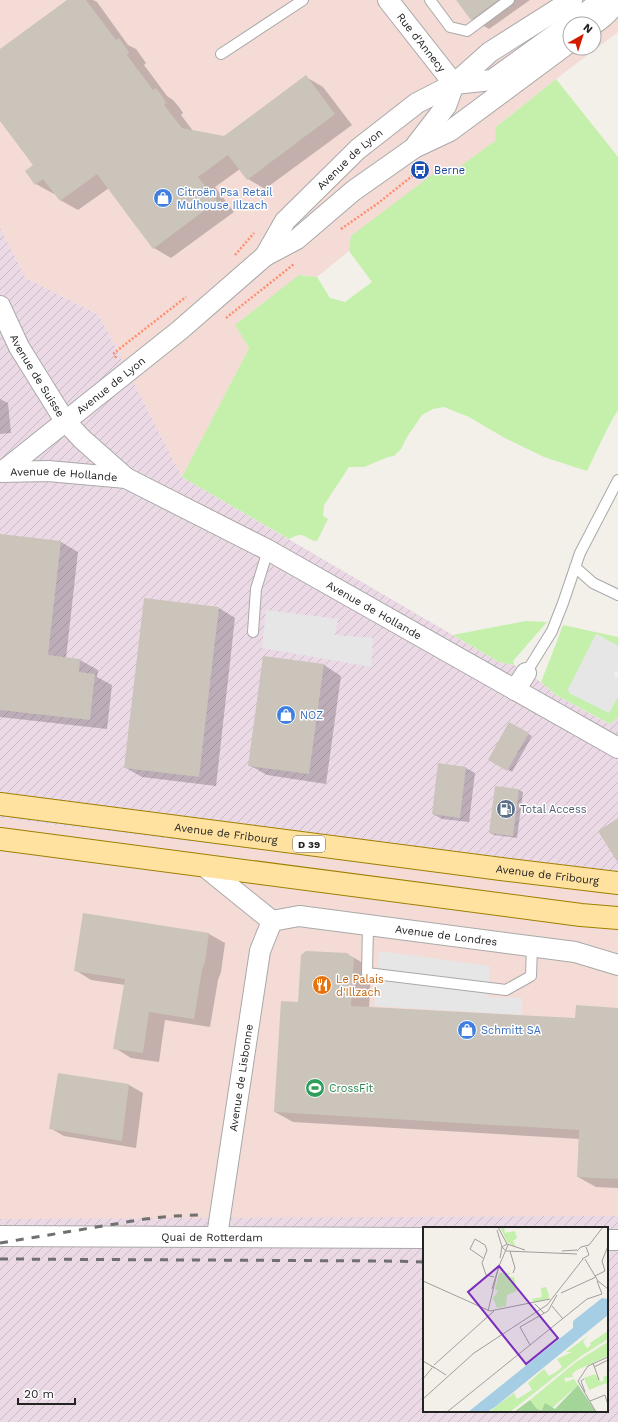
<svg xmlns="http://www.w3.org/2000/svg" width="618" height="1422" viewBox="0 0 618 1422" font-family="'Work Sans',sans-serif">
<defs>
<pattern id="industrial-furrows" width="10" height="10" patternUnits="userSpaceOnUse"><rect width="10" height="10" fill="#ecd9e6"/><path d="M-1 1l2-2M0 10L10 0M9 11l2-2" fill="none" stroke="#cabac5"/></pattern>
</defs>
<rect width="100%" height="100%" fill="#f2f0e8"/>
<!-- commercial -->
<path fill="#f4dbd6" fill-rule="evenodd" d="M0,0H618V32L556,79L496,127V141L455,170L351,236L349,251L317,277L301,275L236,326L249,348L182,477L99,315L26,278L0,228ZM570,24H594V48H570Z
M0,818L618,894V1218L0,1223Z"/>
<!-- industrial -->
<path fill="url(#industrial-furrows)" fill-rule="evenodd" d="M0,228L26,278L99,315L182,477L499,662L514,665L541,682L556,695L609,724L618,717V894L0,818Z
M618,1216V1422H0V1219ZM424,1228H607V1411H424Z"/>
<!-- grass -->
<path fill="#c4f0ab" d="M556,79L618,157V410C606,429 597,451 587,471L544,457L503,437L469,417L444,407L433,409L422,415L407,437L401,449L394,456L388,457L364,467H349L324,505L323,516L328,519L317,541C310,541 307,536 301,535C297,535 293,537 289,539L182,477L249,348L235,325L299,275L317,277L330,298L345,302L372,282L349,251L351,236L442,167L455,170L495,141L496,127Z
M526,621L547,622L513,661L514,665L499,662L453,635Z
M563,625L618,637V646L596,634L609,713L618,696V717L610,724L556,695L541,682L556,644Z"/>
<!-- parking -->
<path fill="#e6e6e6" d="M266,610L338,619L335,635L373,638L371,667L262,648Z
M596,634L618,646V671L615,672L614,675L618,678V696L609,713L569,693L568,689Z
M379,951L490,966L488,997L522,998V1015L374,1006Z"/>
<!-- shadow -->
<path fill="#0003" d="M68,0H93L97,2L128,45L136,49L146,63L144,65L167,96L173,100L179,107L183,113L181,115L193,131L224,137L306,77L323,87L352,125L265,189L248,179L240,169L215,187L234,212L171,258L154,248L109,188L78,210L60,200L55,193L54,194L36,184L27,171L34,166L0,120V50Z
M457,0H530L489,29L472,19Z
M0,399L8,403L11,433L0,434Z
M0,535L61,542L78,552L66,658L80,660L98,670L97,677L112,685L107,729L0,717Z
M219,608L235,618L216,786L142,777L126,768Z
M324,665L341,676L326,784L267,775L249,765Z
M509,723L532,736L512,772L489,759Z
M439,764L466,768L475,773L469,822L442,819L433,814Z
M519,790L523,792L517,838L494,835L490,833Z
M84,915L209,934L225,943L221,972L218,980L210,1027L165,1020L159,1062L131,1058L115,1048L125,985L91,980L75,970Z
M347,954L365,964L371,970L369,1008L576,1019L618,1009V1188L596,1187L578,1177L580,1139L293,1122L275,1112L299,1004Z
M59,1074L129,1085L143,1093L136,1148L64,1136L50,1128Z"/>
<!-- building -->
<path fill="#cbc4ba" d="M67,0H86L116,40L119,38L129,52L127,55L153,90L156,88L162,96L166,103L164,105L182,128L224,136L306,75L335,114L247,180L228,155L198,177L217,201L153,249L97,174L60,201L43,179L35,185L25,171L33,165L0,121V49Z
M456,0H498L471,20Z
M0,534L61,541L48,655L80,659L79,672L95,674L90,720L0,710Z
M144,598L219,607L199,777L124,768Z
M263,656L324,664L309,774L248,766Z
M509,722L529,733L507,771L488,760Z
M438,763L466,767L460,818L432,814Z
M495,786L519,789L513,836L489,833Z
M618,818V863L598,831Z
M83,913L209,933L205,962L202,970L194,1019L149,1012L143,1053L113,1049L125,979L74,971Z
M306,951L347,953L354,959L351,1006L575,1018L576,1005L618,1008V1179L577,1177L579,1130L274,1112L281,1001L298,1002L301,955Z
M58,1073L129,1084L122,1141L49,1129Z"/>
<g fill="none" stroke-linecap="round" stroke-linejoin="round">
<defs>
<path id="service" d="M430,0L450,27L467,31L509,0
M221,54L303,0
M575,567L593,583L618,595
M253,632L256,589L268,550
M526,673L552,631L563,603L580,553L618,480
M368,925L367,973L506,990L531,976L532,946"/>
<g id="minor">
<path id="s1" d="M388,0L454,84"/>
<path d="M594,24C603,18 612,10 617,0"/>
<path d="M454,84L492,80L603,0"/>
<path d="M416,145L446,106L454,84"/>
<path id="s2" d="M265,256L285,221L358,149L417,103L454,84L490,52L572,0"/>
<path id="s3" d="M0,306L19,347L65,421L82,439L126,478L268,550L618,748"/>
<path id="s4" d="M0,472L48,471L126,478"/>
<path id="s5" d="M2,472L180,330L265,256L297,239L353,191L414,148L450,131L570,42"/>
<path d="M515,690L526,673"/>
<path d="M204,866L272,921"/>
<path id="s6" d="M272,921L299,916L575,952L618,965"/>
<path id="s7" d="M0,1236L424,1238"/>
<path id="s8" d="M217,1236L260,951L272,921"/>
<path d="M607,1240H618"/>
</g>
<g id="primary">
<path id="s9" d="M0,804L501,869L618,883"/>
<path d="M0,839L581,915L618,918"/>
</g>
</defs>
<!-- service casing -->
<use href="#service" stroke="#a9a9a9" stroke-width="12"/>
<!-- minor casing -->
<use href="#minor" stroke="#a9a9a9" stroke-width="22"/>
<!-- primary casing -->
<use href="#primary" stroke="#9f7f00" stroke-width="24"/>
<!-- path -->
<path stroke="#ff8e6c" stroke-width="2.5" stroke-dasharray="2 2" stroke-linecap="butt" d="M341,229L377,204L422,168
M235,255L254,233
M226,318L294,264
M116,358L114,353L186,297"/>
<!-- service -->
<use href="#service" stroke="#fff" stroke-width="10"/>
<!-- minor -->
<use href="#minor" stroke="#fff" stroke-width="20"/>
<!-- primary -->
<use href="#primary" stroke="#ffe2a0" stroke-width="22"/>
<!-- rail -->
<path stroke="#707070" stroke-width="3" stroke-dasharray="8 8" stroke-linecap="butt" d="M0,1243L145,1219L173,1216L198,1215
M0,1259L386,1261L424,1262"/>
</g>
<!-- icons -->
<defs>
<symbol id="bus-disc" viewBox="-11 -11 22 22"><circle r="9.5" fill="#1a4fb4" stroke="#fff"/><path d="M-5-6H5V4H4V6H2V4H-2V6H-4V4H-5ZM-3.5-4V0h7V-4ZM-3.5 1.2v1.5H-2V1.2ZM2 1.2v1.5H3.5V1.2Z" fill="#fff"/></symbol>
<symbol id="shop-disc" viewBox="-11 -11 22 22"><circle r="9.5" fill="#3f7fe0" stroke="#fff"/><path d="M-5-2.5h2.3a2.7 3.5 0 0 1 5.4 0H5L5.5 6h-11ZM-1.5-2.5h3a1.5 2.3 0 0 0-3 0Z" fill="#fff"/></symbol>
<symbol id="fuel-disc" viewBox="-11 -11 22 22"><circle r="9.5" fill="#5c6f8a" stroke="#fff"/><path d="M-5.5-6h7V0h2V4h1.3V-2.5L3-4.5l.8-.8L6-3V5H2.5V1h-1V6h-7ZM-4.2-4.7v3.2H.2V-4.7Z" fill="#fff"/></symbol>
<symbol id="restaurant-disc" viewBox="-11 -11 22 22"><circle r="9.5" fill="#e8710a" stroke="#fff"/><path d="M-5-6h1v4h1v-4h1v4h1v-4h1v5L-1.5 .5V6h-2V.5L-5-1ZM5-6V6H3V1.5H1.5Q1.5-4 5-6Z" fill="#fff"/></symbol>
<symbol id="stadium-disc" viewBox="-11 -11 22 22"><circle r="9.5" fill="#2e9e5b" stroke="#fff"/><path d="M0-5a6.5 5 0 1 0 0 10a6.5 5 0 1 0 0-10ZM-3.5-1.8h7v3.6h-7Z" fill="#fff"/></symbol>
</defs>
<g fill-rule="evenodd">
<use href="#bus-disc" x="409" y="159" width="22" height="22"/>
<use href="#shop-disc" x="152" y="187" width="22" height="22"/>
<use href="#shop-disc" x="275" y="704" width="22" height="22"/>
<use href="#fuel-disc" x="495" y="798" width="22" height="22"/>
<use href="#restaurant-disc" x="311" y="974" width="22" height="22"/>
<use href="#shop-disc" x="456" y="1019" width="22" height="22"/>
<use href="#stadium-disc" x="304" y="1077" width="22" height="22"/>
</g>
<g text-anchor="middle" stroke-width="3" stroke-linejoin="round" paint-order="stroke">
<!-- shield labels -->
<rect fill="#fff" stroke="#646464" stroke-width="1" x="293" y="836" width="32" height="16" rx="3"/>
<g font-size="10" font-weight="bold" fill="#222">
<text x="309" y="848">D 39</text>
</g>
<!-- street labels -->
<g font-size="11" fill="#222" stroke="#fff">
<text dy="4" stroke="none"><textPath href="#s1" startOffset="54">Rue d'Annecy</textPath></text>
<text dy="4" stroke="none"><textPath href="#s2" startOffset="130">Avenue de Lyon</textPath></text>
<text dy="4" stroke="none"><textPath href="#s3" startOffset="79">Avenue de Suisse</textPath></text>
<text dy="4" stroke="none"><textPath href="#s5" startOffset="139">Avenue de Lyon</textPath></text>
<text dy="4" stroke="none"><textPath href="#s4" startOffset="64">Avenue de Hollande</textPath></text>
<text dy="4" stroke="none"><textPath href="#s3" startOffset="497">Avenue de Hollande</textPath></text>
<text dy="4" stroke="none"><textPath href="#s9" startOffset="228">Avenue de Fribourg</textPath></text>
<text dy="4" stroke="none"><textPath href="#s9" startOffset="552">Avenue de Fribourg</textPath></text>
<text dy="4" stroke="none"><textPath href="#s6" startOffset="176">Avenue de Londres</textPath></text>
<text dy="4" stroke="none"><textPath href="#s8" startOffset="160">Avenue de Lisbonne</textPath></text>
<text dy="4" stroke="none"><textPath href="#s7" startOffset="212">Quai de Rotterdam</textPath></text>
</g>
<!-- transit labels -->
<g font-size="11" fill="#164399" stroke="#fff" text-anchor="start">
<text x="434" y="174">Berne</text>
</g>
<!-- shop labels -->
<g font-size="11" fill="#366cbe" stroke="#fff" text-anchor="start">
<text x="177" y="196">Citroën Psa Retail<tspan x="177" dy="13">Mulhouse Illzach</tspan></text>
<text x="300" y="719">NOZ</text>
<text x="481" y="1034">Schmitt SA</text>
</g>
<!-- service labels -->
<g font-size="11" fill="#4e5e75" stroke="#fff" text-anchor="start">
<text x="520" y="813">Total Access</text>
</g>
<!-- food labels -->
<g font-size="11" fill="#c56008" stroke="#fff" text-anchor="start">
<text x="336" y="983">Le Palais<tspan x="336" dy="13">d'Illzach</tspan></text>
</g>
<!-- leisure labels -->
<g font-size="11" fill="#27864d" stroke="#fff" text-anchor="start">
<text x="329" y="1092">CrossFit</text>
</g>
</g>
<!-- overview -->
<g transform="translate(423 1227)">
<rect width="185" height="185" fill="#f2f0e8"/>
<path d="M77,0H81L82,6L92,4L94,11L90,14L93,20L84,15ZM76,46H88L84,49L91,50L94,64L84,68L83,79L74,81L70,71L75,64L72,62ZM123,60L126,68L125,72L110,75L109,72L119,70L118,61ZM185,104V112L158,129L87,185H66L91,166L94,172L109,163L105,156L121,142L126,149L133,145L139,140L134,132L149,125H143L165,109L160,115L164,121L168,118L167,116ZM185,115V129L154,143L149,147L150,150L141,151L143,155L151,152L155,158L128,182H114L107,173L153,135ZM172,147L178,155L181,153L180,150L185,148V161L183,156L166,163L161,151Z" fill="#c4f0ab"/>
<path d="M155,158L173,185H91L107,173L114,182L119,183L122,176L132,182Z" fill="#a3d599"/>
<path d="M179,71L185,72V88L72,180L64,185H45L150,101V94Z" fill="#a5cde3"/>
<path fill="none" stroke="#9f9e99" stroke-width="1" d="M75,0L84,17L102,23M74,3L79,20L83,24L154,27M87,24L92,41L90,46M139,24L154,23M154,24L158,20L166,18L180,0M60,31L47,22L52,12L62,18L64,23L59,36L63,48L71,50M77,31L79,20L84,17M159,32L166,28L163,20M162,32L175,54L185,62M76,39L85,18M172,49L182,44L179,34L185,19M0,54L67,84L127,72M69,62L76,39M138,66L173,50M112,77L121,86M129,79L140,92M65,84L76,38M97,100L125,84L134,68M97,100L107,118M0,134L12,141L8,139M170,136L176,153M11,138L71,84M171,140L185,133M12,141L23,148M0,152L9,141M161,152L158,154L162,165M0,172L51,126L124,78L160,32M167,174L182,168L185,178M24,185L164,72L179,67L174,54M173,185L155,154L165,139L185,130"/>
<path fill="#7b2cbf" fill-opacity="0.15" stroke="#7b2cbf" stroke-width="2" d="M76,39L135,111L103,137L45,65Z"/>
<rect width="185" height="185" fill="none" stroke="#222" stroke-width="2"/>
</g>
<!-- north arrow -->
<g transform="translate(582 36) rotate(39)"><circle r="19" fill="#ffffff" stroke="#a7a7a7"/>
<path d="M0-3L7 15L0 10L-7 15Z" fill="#d31b00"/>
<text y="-6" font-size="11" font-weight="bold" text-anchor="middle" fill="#222222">N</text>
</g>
<!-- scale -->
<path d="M18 1398v6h57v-6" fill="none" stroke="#222222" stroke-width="2"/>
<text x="24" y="1398" font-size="12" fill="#222222" stroke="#ffffff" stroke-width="3" paint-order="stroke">20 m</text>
</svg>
